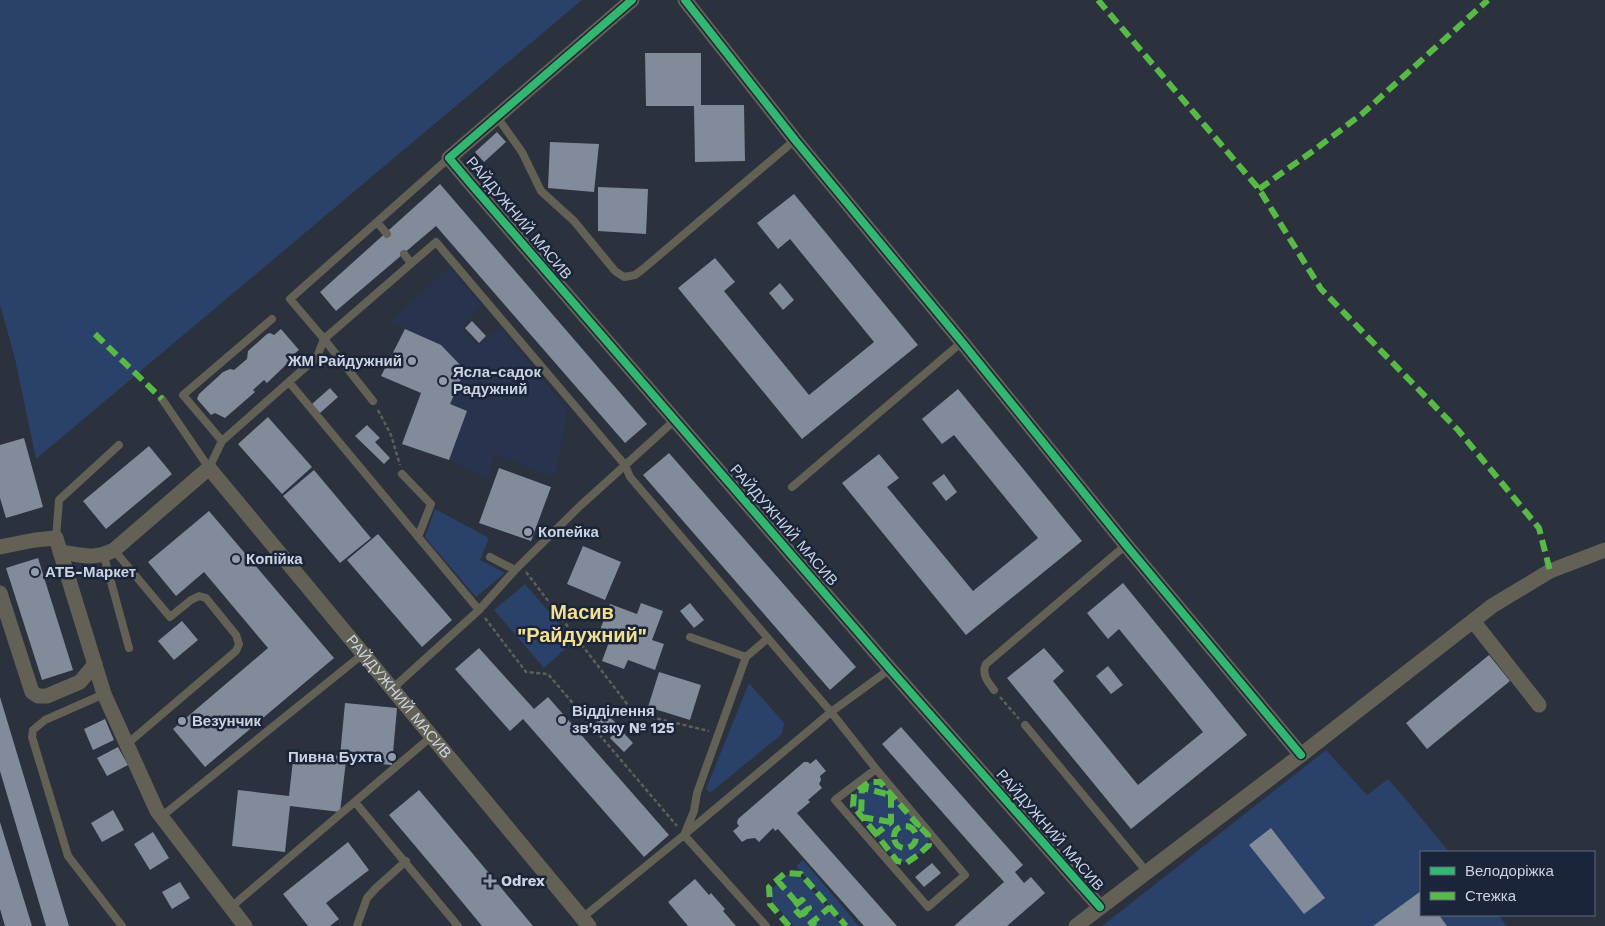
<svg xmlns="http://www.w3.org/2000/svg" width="1605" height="926" viewBox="0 0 1605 926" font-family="'Work Sans',sans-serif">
<rect width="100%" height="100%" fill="#2b313d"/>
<!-- built -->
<path fill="#28344d" d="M449,267L482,305L461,328L478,346L500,327L568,410L555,477L494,455L488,479L449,460L467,412L421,393L441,346L389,323Z"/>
<!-- green -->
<path fill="#2a416a" d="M0,0H582L36,459L15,359L0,305Z
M435,509L489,538L480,560L505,573L476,597L425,537Z
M525,584L574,641L544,668L494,610Z
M749,683L784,723L782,734L710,793L706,789Z
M1326,750L1367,795L1388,779L1409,803L1449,852H1421V915H1498L1507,926H1102Z
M869,782H880L928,835L929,845L918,855L906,863L897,861L853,806L854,794Z
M803,860L859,926H847L796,866Z
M787,875L800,876L843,926H793L772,901V889Z"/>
<!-- building -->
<path fill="#828b99" d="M645,53H701V105H744L745,161L695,162L694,106H646Z
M497,132L506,142L484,162L475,152Z
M550,142L599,144L594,192L548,188Z
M440,184L647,424L625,443L436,226L336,311L320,292Z
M598,187L648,189L646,234L598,231Z
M794,194L918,345L802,439L678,288L715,258L735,282L724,291L809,395L874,342L790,239L778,249L757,223Z
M780,283L794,300L783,310L769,293Z
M472,321L486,336L479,343L465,328Z
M281,329L299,350L294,354L292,359L267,383L264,380L253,390L255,392L225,418L215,413L211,415L197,399L199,394L223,372L230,369L234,370L247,359L248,351L267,334L270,333L274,335Z
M405,329L441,345L465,370L450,404L467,411L449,460L402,444L421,393L381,376Z
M330,388L338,397L320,413L312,404Z
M958,389L1082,541L966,635L842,483L879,454L899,478L887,487L973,591L1038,538L954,435L942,444L922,419Z
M268,417L312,467L282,494L238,444Z
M367,425L380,438L375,442L390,458L384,464L355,436Z
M24,438L43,507L6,518L0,498V445Z
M149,446L172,474L106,529L83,501Z
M669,453L856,667L830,690L643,475Z
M499,468L551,487L531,541L479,523Z
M314,470L371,538L340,563L283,496Z
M944,474L957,492L946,501L932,483Z
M209,511L334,658L205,767L173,729L268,648L204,572L176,596L148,562Z
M378,534L452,620L422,647L347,560Z
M583,546L621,562L605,600L567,584Z
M38,558L73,670L42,680L6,568Z
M1123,583L1247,735L1131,829L1007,678L1044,648L1064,671L1053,681L1138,785L1203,732L1119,629L1108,639L1087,613Z
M641,603L663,611L652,640L664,644L655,670L628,660L624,669L602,661L612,634L600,630L610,604L637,614Z
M690,603L704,620L694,628L680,611Z
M182,621L198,640L174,660L158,641Z
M479,648L534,709L548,697L669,835L644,857L523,719L510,731L455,669Z
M1489,655L1510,681L1427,749L1406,723Z
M1108,666L1123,685L1111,694L1096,676Z
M659,672L701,685L690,720L648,707Z
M0,697L69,926H46L0,771Z
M345,703L397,708L392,765L346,761L340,812L290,806L285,852L232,846L238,790L289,796L294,751L340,756Z
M601,709L616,723L607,733L592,718Z
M105,719L114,740L93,750L84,729Z
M901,727L1023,865L1015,872L1024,883L1031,877L1045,893L1007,926H954L1004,882L882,744Z
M619,728L633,743L624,752L610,738Z
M118,747L128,765L107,776L97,758Z
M816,759L826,771L820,776L821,780L819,784L822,788L808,800L810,802L797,813L897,926H864L778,829L775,831L773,828L759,842L755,838L747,839L742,842L733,831L739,826L737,823L738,819L804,762H808L810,764Z
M419,790L468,848L533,926H482L438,873L389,815Z
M113,810L124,830L102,842L91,823Z
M0,823V822L32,926H5L0,909Z
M1271,828L1325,898L1304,914L1249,845Z
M153,832L169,858L150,870L134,844Z
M348,842L369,870L326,903L339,919L330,926H308L283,894Z
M932,863L941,873L924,887L915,877Z
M695,879L709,895L711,893L725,909L723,911L736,926H688L668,902Z
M180,882L190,898L172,909L162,892Z
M1421,891V915H1439L1447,926H1373Z"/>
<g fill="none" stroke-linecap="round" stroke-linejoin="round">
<!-- path -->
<path stroke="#5f5f57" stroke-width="2.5" stroke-dasharray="4 2.5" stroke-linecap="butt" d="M378,410L391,435L400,465
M526,572L634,713L709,731
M485,618L526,672L548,674L677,826
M1000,697L1019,719"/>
<!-- service -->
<path stroke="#636155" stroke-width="8" d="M497,117L522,152L541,191L574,221L615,271L624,277L635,275L643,269L795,140
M377,222L387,234
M404,254L411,263
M289,382L479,610
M162,399L209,468L222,441L317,357L324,339L436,242L625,465L630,477L831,712L876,769L965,875L928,907L835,800L876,769
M373,401L324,339L290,299L449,158
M222,441L183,395L272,319
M402,474L431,504L418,537
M792,487L962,342
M56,538L59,500L119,445
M114,550L170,617L191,600L199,596L206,598L236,635L239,644L236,651L127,744
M104,556L129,648
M490,557L515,570
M746,657L768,638
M392,689L479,610L515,570L580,506L675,420
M994,690C988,682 981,674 986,664L1126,545
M104,694L45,720L33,730L32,737L68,856L122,926
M1025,725L1147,872
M355,802L458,926
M161,817L363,654
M685,833L694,811L697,793L746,657L690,637
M684,835L766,926
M230,908L432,736
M582,918L684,835L831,712L890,669
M357,926L367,898L376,888L406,861"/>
<!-- minor -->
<g stroke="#636155" stroke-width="15">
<path d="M632,0L449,158L470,183L890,669L1100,907"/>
<path d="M685,0L795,140L962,342L1126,545L1301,755"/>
<path d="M0,547L35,540L56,538L104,694L157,811L245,926"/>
<path id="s1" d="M60,552C82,555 94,560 114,550L209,468L589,926"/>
<path d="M0,593L32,692L38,696H47L80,682L95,664"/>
<path d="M1473,621L1539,705"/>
<path d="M1076,926L1301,755L1492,606L1550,571L1605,550"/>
</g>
<!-- quiet -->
<path stroke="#58b947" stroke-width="6" stroke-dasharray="12 6" stroke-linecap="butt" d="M1098,0L1259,189L1321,289L1458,430L1539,528L1550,571
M1259,189L1313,151L1362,114L1488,0
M95,334L162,399
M891,822L861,817L862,788L891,795V822L876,834L897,861L906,863L918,855L929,845L928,835L918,825
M894 837a11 11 0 1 1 22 0a11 11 0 1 1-22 0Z
M876,834L853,806L854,794L869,782H880L918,825L913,830
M777,880L797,903
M804,912L800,915L793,907L802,900L809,908L804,912L815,926
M809,925L830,907
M789,926L770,904L769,887L785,873L801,874L846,926"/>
<defs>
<path id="cycleway" d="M632,0L449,158L470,183L890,669L1100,907
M685,0L795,140L962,342L1126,545L1301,755"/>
</defs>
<!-- cycleway casing -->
<use href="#cycleway" stroke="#1a253a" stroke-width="11"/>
<!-- cycleway -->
<use href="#cycleway" stroke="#33b770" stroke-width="8"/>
</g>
<!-- markers -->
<g fill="#939aa8" stroke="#1a253a" stroke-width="2">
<circle cx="412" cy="361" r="5"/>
<circle cx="443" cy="381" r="5"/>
<circle cx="528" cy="532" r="5"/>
<circle cx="236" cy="559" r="5"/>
<circle cx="35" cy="572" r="5"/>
<circle cx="562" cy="720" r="5"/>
<circle cx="182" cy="721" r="5"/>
<circle cx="392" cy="757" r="5"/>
<path d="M487.5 873.5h5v5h5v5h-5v5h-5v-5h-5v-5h5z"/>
</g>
<g text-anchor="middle" stroke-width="5" stroke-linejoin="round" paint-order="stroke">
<!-- street labels -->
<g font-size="15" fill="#cbd3e1" stroke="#1a253a">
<text transform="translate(519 218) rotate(50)" y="5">РАЙДУЖНИЙ МАСИВ</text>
<text transform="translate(784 525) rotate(49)" y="5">РАЙДУЖНИЙ МАСИВ</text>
<text dy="5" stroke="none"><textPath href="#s1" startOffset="478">РАЙДУЖНИЙ МАСИВ</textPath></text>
<text transform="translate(1050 830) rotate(49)" y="5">РАЙДУЖНИЙ МАСИВ</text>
</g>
<!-- poi labels -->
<g font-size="15" font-weight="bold" fill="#cbd3e1" stroke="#1a253a" text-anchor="start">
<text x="402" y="366" text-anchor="end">ЖМ Райдужний</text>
<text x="453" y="377">Ясла-садок<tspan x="453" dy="17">Радужний</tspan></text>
<text x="538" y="537">Копейка</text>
<text x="246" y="564">Копійка</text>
<text x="45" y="577">АТБ-Маркет</text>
<text x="572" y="716">Відділення<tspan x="572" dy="17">зв'язку № 125</tspan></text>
<text x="192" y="726">Везунчик</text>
<text x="382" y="762" text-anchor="end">Пивна Бухта</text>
<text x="501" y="886">Odrex</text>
</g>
<!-- district labels -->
<g font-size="20" font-weight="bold" fill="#f2df91" stroke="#1a253a">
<text x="582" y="619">Масив<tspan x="582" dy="23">"Райдужний"</tspan></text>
</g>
</g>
<!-- legend -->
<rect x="1420" y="851" width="175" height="65" fill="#1a253a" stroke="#616b7d"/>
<rect x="1430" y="867" width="25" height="8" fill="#33b770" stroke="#616b7d"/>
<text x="1465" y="876" font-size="15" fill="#cbd3e1">Велодоріжка</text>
<rect x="1430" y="892" width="25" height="8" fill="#58b947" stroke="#616b7d"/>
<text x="1465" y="901" font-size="15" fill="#cbd3e1">Стежка</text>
</svg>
